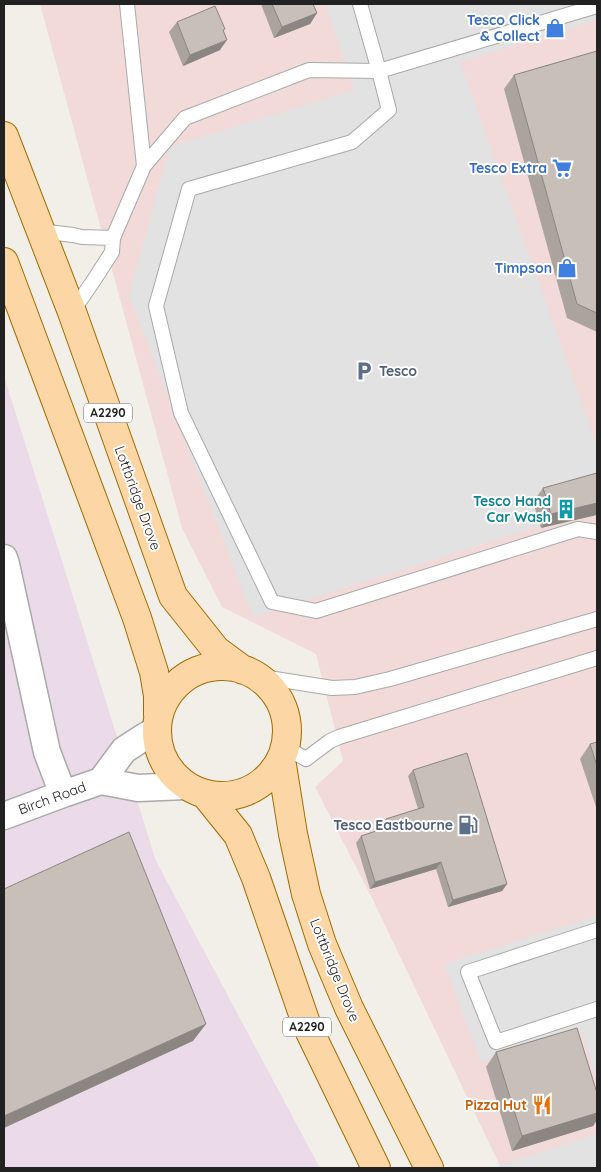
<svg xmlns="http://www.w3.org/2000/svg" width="601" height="1172" viewBox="0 0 601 1172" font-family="Quicksand,sans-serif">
<rect width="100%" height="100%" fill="#f2efe9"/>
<!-- commercial -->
<path fill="#f2dad9" d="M40,4H597V1168H501L374,902L315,787L343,761L316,654L222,607L182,528Z"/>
<!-- industrial -->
<path fill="#ebdbe8" d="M4,376L156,861L320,1168H4Z"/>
<!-- parking -->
<path fill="#e2e2e2" d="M325,4H597V20L460,62L597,446V508L253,617L129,295L170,147L354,90Z
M597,916V1082L582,1031L481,1062L444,964Z
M597,1134V1168H499L498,1166Z"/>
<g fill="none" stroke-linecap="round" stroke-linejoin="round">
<defs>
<path id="service" d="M127,4L144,166
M360,4L379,71L597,6
M40,231L73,235L82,237L113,238
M72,312L94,280L112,252L113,238L144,166L185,118L309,70L379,71L389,110L352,142L189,189L156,306L181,413L272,602L316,611L578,529L597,532
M256,676L332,688L355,687L390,679L597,619
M285,747L306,759L330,741L339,737L597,658
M597,930L468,972L496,1042L597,1009"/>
<path id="minor" d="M4,558L6,564L47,752L63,794
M101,781L124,750L144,737L156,730
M4,816L63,794L101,781L138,788L186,786"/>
<path id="primary" d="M4,136L72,312L173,596L216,650L243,670
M4,262L137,618L154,672L158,696V715
M157 731a65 65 0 1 1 130 0a65 65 0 1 1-130 0Z
M281,759L293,834L306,894L322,944L349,1008L429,1168
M205,794L238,835L256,878L307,1026L376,1168"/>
</defs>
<!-- service casing -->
<use href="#service" stroke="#a9a9a9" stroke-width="16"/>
<!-- minor casing -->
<use href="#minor" stroke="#a9a9a9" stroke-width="29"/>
<!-- primary casing -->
<use href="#primary" stroke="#a06b00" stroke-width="30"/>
<!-- service -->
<use href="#service" stroke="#fff" stroke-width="14"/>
<!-- minor -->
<use href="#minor" stroke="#fff" stroke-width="26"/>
<!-- primary -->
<use href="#primary" stroke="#fcd6a4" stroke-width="28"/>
</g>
<!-- wall -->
<path fill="#aba49e" d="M261,4H313L317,13L310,24L274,38Z
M177,22L223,31L220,50L183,66L169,32Z
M597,51V332L567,318L504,89L514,75Z
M597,473L541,528L533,502L543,488Z
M597,742V810L580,759L590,744Z
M413,770L507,884L502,891L448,907L436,869L370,889L356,843L361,836L382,829L381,826L386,819L418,809L408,776Z
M496,1052L597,1093V1120L593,1126L512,1151L486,1067Z"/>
<!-- shaded-wall -->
<path fill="#8b8681" d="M317,13L310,24L274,38L282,27Z
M227,40L220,50L183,66L190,55Z
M597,503V515L541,528L551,514Z
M441,862L436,869L370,889L375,882Z
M507,884L502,891L448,907L453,900Z
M206,1024L193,1041L4,1128V1116Z
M597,1113V1120L593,1126L512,1151L522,1136Z"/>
<!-- building -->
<path fill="#c7bfb8" stroke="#8b8681" d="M272,4H313L317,13L282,27Z
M215,6L225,29L223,30L227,40L190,55L177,22Z
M597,51V313L577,304L514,75Z
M597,473V503L551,514L543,488Z
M597,742V766L590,744Z
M467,753L507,884L453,900L441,862L375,882L361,836L388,827L386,819L424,807L413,770Z
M129,832L206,1024L4,1116V889Z
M577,1028L597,1093V1113L522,1136L496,1052Z"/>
<!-- icons -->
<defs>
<symbol id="shop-bare" viewBox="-9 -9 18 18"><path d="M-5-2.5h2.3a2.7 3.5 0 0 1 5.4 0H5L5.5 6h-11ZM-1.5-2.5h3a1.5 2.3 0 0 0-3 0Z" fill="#3f7fe0" stroke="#fff" stroke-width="2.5" paint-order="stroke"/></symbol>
<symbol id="supermarket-bare" viewBox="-9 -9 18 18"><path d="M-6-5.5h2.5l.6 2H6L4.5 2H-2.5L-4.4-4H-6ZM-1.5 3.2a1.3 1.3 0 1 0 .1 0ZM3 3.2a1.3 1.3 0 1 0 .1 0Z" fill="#3f7fe0" stroke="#fff" stroke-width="2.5" paint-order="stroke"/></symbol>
<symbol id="parking-bare" viewBox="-9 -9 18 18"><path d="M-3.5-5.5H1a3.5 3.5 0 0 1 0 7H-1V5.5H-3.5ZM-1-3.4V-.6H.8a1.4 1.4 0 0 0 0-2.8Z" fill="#5c6f8a" stroke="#fff" stroke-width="2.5" paint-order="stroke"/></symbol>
<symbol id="building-bare" viewBox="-9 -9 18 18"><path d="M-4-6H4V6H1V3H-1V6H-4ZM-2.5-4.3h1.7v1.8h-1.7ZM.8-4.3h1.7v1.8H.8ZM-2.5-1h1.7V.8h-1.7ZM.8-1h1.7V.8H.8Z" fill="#0f9aa8" stroke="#fff" stroke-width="2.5" paint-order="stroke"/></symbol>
<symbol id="fuel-bare" viewBox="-9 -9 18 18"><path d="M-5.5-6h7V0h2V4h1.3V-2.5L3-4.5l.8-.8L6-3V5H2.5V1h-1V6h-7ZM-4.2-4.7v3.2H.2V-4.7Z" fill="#5c6f8a" stroke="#fff" stroke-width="2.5" paint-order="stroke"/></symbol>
<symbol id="restaurant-bare" viewBox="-9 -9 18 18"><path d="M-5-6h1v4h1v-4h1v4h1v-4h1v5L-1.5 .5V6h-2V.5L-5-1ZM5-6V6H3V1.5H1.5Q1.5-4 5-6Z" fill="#e8710a" stroke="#fff" stroke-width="2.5" paint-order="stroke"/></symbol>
</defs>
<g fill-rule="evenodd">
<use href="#shop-bare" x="541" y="14" width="28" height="28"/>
<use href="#supermarket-bare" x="548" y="154" width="28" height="28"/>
<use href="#shop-bare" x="553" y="254" width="28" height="28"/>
<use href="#parking-bare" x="350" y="357" width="28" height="28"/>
<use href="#building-bare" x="552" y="495" width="28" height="28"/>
<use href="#fuel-bare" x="454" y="811" width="28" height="28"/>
<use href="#restaurant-bare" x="528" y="1091" width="28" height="28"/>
</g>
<g text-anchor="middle" stroke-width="4" stroke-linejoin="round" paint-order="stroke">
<!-- shield labels -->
<g fill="#fff" stroke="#646464" stroke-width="1">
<rect x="84" y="403.5" width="48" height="19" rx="4"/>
<rect x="283" y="1017.5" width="48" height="19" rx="4"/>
</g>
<g font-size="12" font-weight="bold" fill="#222">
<text x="108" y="417">A2290</text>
<text x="307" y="1031">A2290</text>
</g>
<!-- shop labels -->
<g font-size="14" font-weight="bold" fill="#366cbe" stroke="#fff" text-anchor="end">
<text x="540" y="25">Tesco Click<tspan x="540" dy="16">&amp; Collect</tspan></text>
<text x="547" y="173">Tesco Extra</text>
<text x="552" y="273">Timpson</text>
</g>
<!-- service labels -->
<g font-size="14" font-weight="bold" fill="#4e5e75" stroke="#fff" text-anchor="start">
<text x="379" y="376">Tesco</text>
<text x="453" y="830" text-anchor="end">Tesco Eastbourne</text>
</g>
<!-- street labels -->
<g font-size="14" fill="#222" stroke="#fff">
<text transform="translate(138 498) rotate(70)" y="5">Lottbridge Drove</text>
<text transform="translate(52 798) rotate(-20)" y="5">Birch Road</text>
<text transform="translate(335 970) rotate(68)" y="5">Lottbridge Drove</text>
</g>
<!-- culture labels -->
<g font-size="14" font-weight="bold" fill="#0d838f" stroke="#fff" text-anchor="end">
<text x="551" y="506">Tesco Hand<tspan x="551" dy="16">Car Wash</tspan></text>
</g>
<!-- food labels -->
<g font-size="14" font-weight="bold" fill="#c56008" stroke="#fff" text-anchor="end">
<text x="527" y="1110">Pizza Hut</text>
</g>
</g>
<!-- border -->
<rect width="601" height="1172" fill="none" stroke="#222222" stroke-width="10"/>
</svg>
